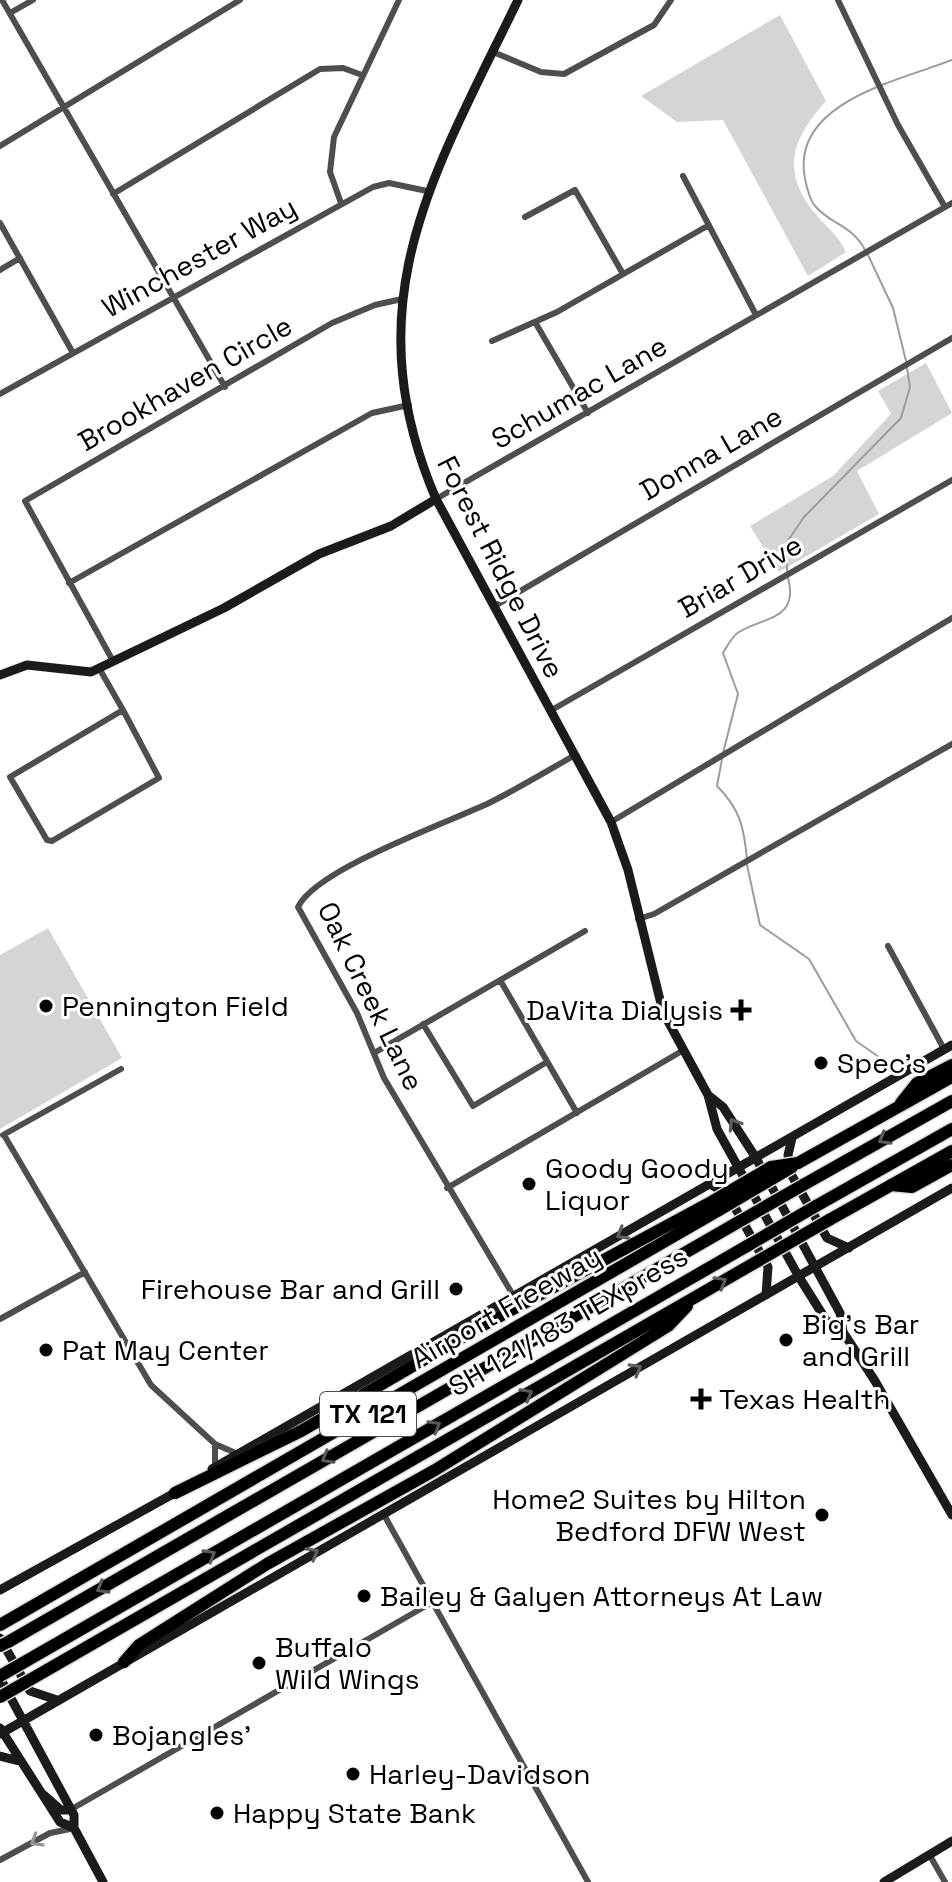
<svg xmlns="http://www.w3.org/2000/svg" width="952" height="1882" viewBox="0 0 952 1882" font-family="'Space Grotesk',sans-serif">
<rect width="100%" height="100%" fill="#fff"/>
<!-- green -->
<path fill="#d5d5d5" d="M780,15L826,101C790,141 780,174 819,218C830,230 839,237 846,252L808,276L723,120L677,122L641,96Z
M926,363L952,413L857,471L879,514L779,572L750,526L833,476L891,414L878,391Z
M48,928L122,1058L0,1129V955Z"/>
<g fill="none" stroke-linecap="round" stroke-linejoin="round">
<!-- stream -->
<path stroke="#9c9c9c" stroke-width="2" d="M865,250C851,224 831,225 815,206C809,199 805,181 804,172C796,101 901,80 952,60
M868,255L893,308L906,361
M787,571V542L804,517L901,418L910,387L907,368
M723,753L738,694L723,653C728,645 732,636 739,632C766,616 799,620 788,577
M722,759L717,786C740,809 744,827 747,859
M747,865L760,925L809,959L856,1041L896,1069"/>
<defs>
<path id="highway" d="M901,1103L917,1083L952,1065
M798,1163L952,1077
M803,1185L952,1101
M891,1185L912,1187L952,1165
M816,1206L952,1129
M829,1220L952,1151
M175,1493L301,1431L478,1328L713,1201
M0,1625L719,1210
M8,1642L735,1224
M124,1662L139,1645L267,1564L435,1470L668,1326L687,1306
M21,1664L747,1246
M47,1670L744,1269"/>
</defs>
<!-- highway casing -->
<use href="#highway" stroke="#dbdbdb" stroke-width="15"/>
<!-- street -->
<path stroke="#4e4e4e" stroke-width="6" d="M2,0L225,387
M838,0L898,125L945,207
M10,13L33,0
M493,52L541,72L564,74L654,25L671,0
M0,146L240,0
M683,176L756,315
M113,194L320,69L343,68L362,75
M341,203L330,172L334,137L399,0
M525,217L575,190L623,274
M0,223L73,353
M0,270L20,258
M535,322L588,413
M492,341L557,312L709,225
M0,394L373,187L389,183L427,191
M436,499L952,203
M69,583L372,413L409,405
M493,607L952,338
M113,661L25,501L332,323L375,305L402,299
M99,668L123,710
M123,710L159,778L52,841L47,840L10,777Z
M550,711L952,480
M611,822L952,618
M638,919L654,914L952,744
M888,946L944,1049
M500,980L577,1113
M423,1024L473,1106L547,1062
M374,1053L585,931
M3,1135L121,1069
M4,1135L151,1385L215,1444L238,1454
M447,1188L682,1051
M513,1295L384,1078L357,1013L298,907C316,869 449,822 489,803C519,788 547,771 575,755
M0,1319L85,1272
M215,1444V1467
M383,1513L588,1882
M70,1810L431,1603
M929,1854L945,1882
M0,1860L50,1833L70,1829"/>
<!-- secondary -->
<path stroke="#1b1b1b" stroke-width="9" d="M518,0C434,174 352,302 436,499L611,822L628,870L663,1012L708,1095L723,1107L756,1158L840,1313L843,1332
M0,675L27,665L91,672L224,608L319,554L391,526L436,499
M708,1095L717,1129L799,1277L826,1320L843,1332L875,1381L952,1515
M792,1138L788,1155L791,1174L827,1238L849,1248
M710,1184L728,1195L768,1267L766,1295
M212,1469L952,1045
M0,1590L180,1490
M0,1638L30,1691L57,1700
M0,1678L74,1815V1828L103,1882
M0,1728L60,1822L74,1828
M0,1734L952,1188
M0,1756L19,1761
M44,1795L61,1810H70
M884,1882L952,1841"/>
<!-- highway -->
<use href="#highway" stroke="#000" stroke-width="12"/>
<defs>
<path id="highway-bridge" d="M713,1201L771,1167L798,1163
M719,1210L792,1167
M735,1224L803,1185
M747,1246L816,1206
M744,1269L829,1220
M0,1646L8,1642
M0,1676L21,1664
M0,1697L47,1670"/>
</defs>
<!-- highway-bridge casing -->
<use href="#highway-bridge" stroke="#dbdbdb" stroke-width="15" stroke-linecap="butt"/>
<!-- highway-bridge -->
<use href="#highway-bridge" stroke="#000" stroke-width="12"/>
</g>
<!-- one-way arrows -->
<defs><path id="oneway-chevron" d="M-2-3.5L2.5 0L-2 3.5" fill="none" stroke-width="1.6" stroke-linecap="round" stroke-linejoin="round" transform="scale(2)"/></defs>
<g stroke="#5f5f5f">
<use href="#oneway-chevron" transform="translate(734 1124) rotate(-123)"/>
<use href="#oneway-chevron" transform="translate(622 1234) rotate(150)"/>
<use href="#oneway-chevron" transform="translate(636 1369) rotate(-30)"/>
<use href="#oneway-chevron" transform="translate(313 1553) rotate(-30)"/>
</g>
<g stroke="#595959">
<use href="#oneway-chevron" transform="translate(884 1139) rotate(150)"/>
<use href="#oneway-chevron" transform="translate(721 1282) rotate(-30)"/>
<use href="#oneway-chevron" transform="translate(527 1394) rotate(-30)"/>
<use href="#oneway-chevron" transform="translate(435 1426) rotate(-30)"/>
<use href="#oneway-chevron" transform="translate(327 1458) rotate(150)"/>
<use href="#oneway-chevron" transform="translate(210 1555) rotate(-30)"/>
<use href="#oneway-chevron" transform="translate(102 1588) rotate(150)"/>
</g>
<use stroke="#959595" href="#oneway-chevron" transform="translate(36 1841) rotate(148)"/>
<!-- markers -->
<g fill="#000" stroke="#fff" stroke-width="3">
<circle cx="46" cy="1006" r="8"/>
<path d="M737 998h8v8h8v8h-8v8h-8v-8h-8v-8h8z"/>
<circle cx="821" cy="1063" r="8"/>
<circle cx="529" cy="1184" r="8"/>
<circle cx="456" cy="1289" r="8"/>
<circle cx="786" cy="1340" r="8"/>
<circle cx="46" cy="1350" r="8"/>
<path d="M697 1387h8v8h8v8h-8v8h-8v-8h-8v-8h8z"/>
<circle cx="822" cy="1515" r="8"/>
<circle cx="364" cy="1596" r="8"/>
<circle cx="259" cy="1663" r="8"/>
<circle cx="96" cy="1735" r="8"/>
<circle cx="353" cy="1774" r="8"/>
<circle cx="217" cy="1813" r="8"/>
</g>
<g text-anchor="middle" stroke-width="6" stroke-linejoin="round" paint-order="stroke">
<!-- shield labels -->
<rect fill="#fff" stroke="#4c4c4c" stroke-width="2" x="320" y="1392" width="96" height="44" rx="6"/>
<g font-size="26" font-weight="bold" fill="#000">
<text x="368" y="1423">TX 121</text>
</g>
<!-- street labels -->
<g font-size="28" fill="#000" stroke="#fff">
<text transform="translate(199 257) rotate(-29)" y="10">Winchester Way</text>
<text transform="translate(185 383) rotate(-30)" y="10">Brookhaven Circle</text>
<text transform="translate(579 392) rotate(-30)" y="10">Schumac Lane</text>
<text transform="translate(711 453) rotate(-30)" y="10">Donna Lane</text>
<text transform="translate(501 567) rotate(63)" y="10">Forest Ridge Drive</text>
<text transform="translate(740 576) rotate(-30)" y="10">Briar Drive</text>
<text transform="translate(371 996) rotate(64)" y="10">Oak Creek Lane</text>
<text transform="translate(506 1307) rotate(-30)" y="10">Airport Freeway</text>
<text transform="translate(568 1321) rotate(-30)" y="10">SH 121/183 TEXpress</text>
</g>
<!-- poi labels -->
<g font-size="28" fill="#000" stroke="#fff" text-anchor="start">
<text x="62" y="1016">Pennington Field</text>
<text x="723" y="1020" text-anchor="end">DaVita Dialysis</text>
<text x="837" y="1073">Spec's</text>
<text x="545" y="1178">Goody Goody<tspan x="545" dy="32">Liquor</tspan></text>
<text x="440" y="1299" text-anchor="end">Firehouse Bar and Grill</text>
<text x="802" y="1334">Big’s Bar<tspan x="802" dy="32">and Grill</tspan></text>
<text x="62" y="1360">Pat May Center</text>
<text x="719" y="1409">Texas Health</text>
<text x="806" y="1509" text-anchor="end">Home2 Suites by Hilton<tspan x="806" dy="32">Bedford DFW West</tspan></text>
<text x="380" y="1606">Bailey &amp; Galyen Attorneys At Law</text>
<text x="275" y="1657">Buffalo<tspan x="275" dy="32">Wild Wings</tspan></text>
<text x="112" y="1745">Bojangles'</text>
<text x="369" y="1784">Harley-Davidson</text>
<text x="233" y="1823">Happy State Bank</text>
</g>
</g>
</svg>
